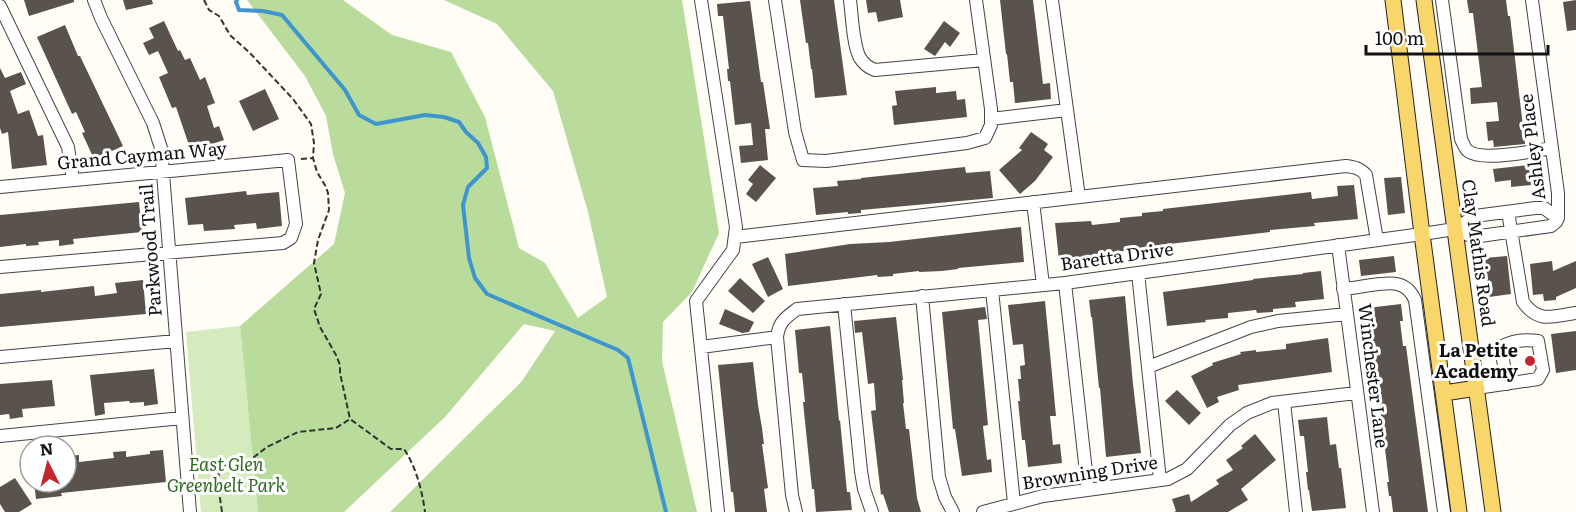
<svg xmlns="http://www.w3.org/2000/svg" width="1576" height="512" viewBox="0 0 1576 512" font-family="Literata,serif">
<rect width="100%" height="100%" fill="#fffdf5"/>
<!-- green -->
<path fill="#d5ebbd" d="M240,326L258,512H201L186,332Z"/>
<!-- forest -->
<path fill="#b9dc9c" d="M247,0H343L392,35L451,52L485,117L519,248L545,263L578,318L607,297L588,212L553,91L497,24L444,0H682L719,233L692,292L663,322L662,361L697,512H390L522,381L555,331L524,324L445,417L344,512H258L240,326L334,244L345,193L333,154L326,116L305,76Z"/>
<g fill="none" stroke-linecap="round" stroke-linejoin="round">
<!-- stream -->
<path stroke="#3f96cf" stroke-width="4" d="M237,0L236,2L239,10L263,11L282,15L345,90L359,115L376,124L425,115L444,117L459,122L466,132L478,143L486,157L487,168L468,187L463,205L469,258L475,278L487,294L618,350L628,358L666,512"/>
</g>
<!-- building -->
<path fill="#5a524d" d="M24,0H74V2L29,16Z
M123,0H152L153,4L126,10Z
M800,0H834L847,95L815,98L812,69H811L808,43H806Z
M866,0H900L903,17L878,22L876,12L868,13Z
M1000,0H1033L1043,84L1050,83L1051,99L1015,103L1013,82H1010L1007,54H1006Z
M1467,0H1506L1508,16H1510L1525,144L1494,147L1493,140L1488,141L1486,122L1499,121L1497,102L1471,104L1470,88L1482,87L1473,13H1469Z
M1576,0V30L1567,31L1563,2Z
M750,1L761,82H763L770,129H765L768,160L741,163L739,146L753,145L751,123L735,125L730,81H728L727,69H729L723,16H718L717,4Z
M164,21L178,51L180,50L185,60L190,58L200,80L205,77L215,103L207,106L214,128L219,126L224,140L191,151L176,107L172,108L159,77L168,73L158,51L149,55L143,43L154,38L149,28Z
M944,21L960,33L950,47L945,42L935,56L924,49Z
M65,25L78,56H80L123,146L94,159L82,133L85,132L76,112L72,114L37,37Z
M0,68L5,78L21,72L26,84L10,91L18,114L29,110L38,136L43,135L47,165L12,169L8,132L2,134L0,128Z
M936,87V93L956,91L957,100L965,99L967,117L894,125L892,106L897,105L895,91Z
M265,89L279,119L253,131L239,101Z
M1031,132L1048,144L1044,150L1053,157L1035,181L1020,194L999,170L1022,150L1019,148Z
M760,165L776,178L756,202L746,194L753,184L748,180Z
M1529,165L1531,185L1511,187V180L1495,182L1493,169Z
M965,167L966,173L990,171L993,198L861,210V213L848,214V212L816,215L813,188L838,186L837,181L861,179V178Z
M1401,177L1405,213L1388,215L1384,178Z
M1354,185L1358,219L1314,223L1315,226L1270,230V232L1161,245L1162,247L1095,254V256L1059,260L1055,223L1091,221L1092,225L1120,222V218L1142,216V213L1163,211V209L1311,192L1312,199L1338,196L1337,186Z
M246,191L247,195L279,192L282,226L257,229L256,223L234,225L235,229L204,231L203,224L188,225L185,198Z
M139,202L142,232L73,239L74,244L59,246V240L38,242L39,245L26,246V244L0,247V215Z
M1021,227L1024,262L958,268V269L942,271L919,272V271L893,274V276L878,277L877,275L788,286L785,254L850,244L889,242Z
M1394,256L1396,272L1361,276L1359,260Z
M1507,256L1511,294L1489,297L1485,258Z
M768,257L783,289L768,297L752,264Z
M1552,261L1553,271L1576,261V288L1556,297V300L1544,301L1543,294L1533,295L1530,264Z
M1321,271L1324,299L1295,302L1296,307L1273,309V312L1257,313L1256,310L1228,313V318L1205,320L1206,322L1167,326L1163,292L1253,280V279L1303,274V273Z
M740,278L765,301L753,313L728,291Z
M143,280L146,314L0,327V294L41,290V292L94,286L95,296L117,293L115,283Z
M1125,296L1133,384L1141,453L1106,457L1100,388H1099L1092,317H1091L1089,300Z
M1045,301L1056,416H1050L1053,445L1060,444L1062,463L1028,467L1025,440H1022L1018,401H1020L1018,379H1021L1020,366L1025,365L1023,344L1013,345L1008,305Z
M1401,304L1403,321H1400L1403,346H1406L1428,512H1393L1391,496H1389L1387,482H1389L1378,390H1375L1367,308Z
M985,307L987,319L978,320L988,425L983,426L987,460L991,459L992,472L962,476L955,429H953L942,312Z
M725,309L754,322L749,332L742,333L719,324Z
M896,317L903,380H902L904,403H903L906,429H909L917,498L921,512H889L883,494L881,495L871,411L876,410L874,383L868,384L862,332L855,333L854,321Z
M830,326L839,421L840,420L847,492H850L852,510L816,512L814,489H812L803,402H805L802,373H799L795,330Z
M1576,331V370L1556,373L1551,334Z
M1328,338L1332,372L1238,385L1239,390L1217,397L1219,402L1207,408L1191,376L1213,365L1212,363L1241,354L1240,352L1256,350V352L1286,349V344Z
M753,362L758,405L762,428L764,444H762L768,488L764,489L767,512H735L733,492H731L718,365Z
M154,369L158,404L144,406V402L130,403L129,401L104,403L105,414L95,416L90,375Z
M52,380L55,406L22,409L23,417L10,419L9,414L0,415V384Z
M1177,390L1201,413L1189,425L1165,401Z
M1327,417L1330,445L1336,444L1339,468H1341L1346,508L1312,511L1309,490H1308L1306,472H1308L1304,436H1300L1298,420Z
M1255,434L1276,460L1241,489L1248,500L1228,512H1174L1176,511L1172,499L1189,494L1191,502L1219,484L1216,480L1233,470L1226,460L1243,448L1241,446Z
M163,450L166,482L61,493L62,496L36,499L34,482H68L66,456L79,455V462L114,458L113,452L126,451V457L150,454V451Z
M15,478L32,504L19,512H5L0,504V487Z"/>
<g fill="none" stroke-linecap="round" stroke-linejoin="round">
<defs>
<path id="minor" d="M94,0L101,18L153,123L161,148L190,512
M701,0L736,227L733,250L696,301L718,512
M775,0L795,132L803,160L826,161L967,143L985,138L991,125V109L976,0
M850,0C852,15 853,46 860,58C864,64 869,68 875,70L984,60
M1052,0L1079,197
M1442,0L1461,139C1463,143 1465,149 1468,151C1482,162 1534,151 1552,148
M1532,0L1558,193V218
M0,6L68,147L73,180
M991,119L1067,110
M0,187L288,160L296,224L291,238L283,243L0,267
M1033,202L1043,285
M1508,212L1523,302C1539,324 1553,316 1576,313
M1455,229L1473,237L1551,226L1556,222L1558,218
M735,237L1346,166C1354,167 1360,168 1366,175L1377,240
M1338,245L1373,512
M1138,273L1160,480
M1065,283L1088,490
M1343,289C1357,288 1386,281 1397,284C1406,286 1412,293 1415,300L1444,512
M992,290L1014,503
M922,296L939,477L945,497L953,512
M844,304L861,471L864,489L872,512
M701,347L777,337
M0,357L176,341
M1148,367L1251,327L1278,321L1347,314
M1477,388L1538,379L1543,370L1538,341C1524,339 1513,340 1501,347L1507,384
M1284,402L1296,512
M0,436L182,418
M796,512L792,495L777,337C779,322 785,318 797,309L1065,283L1422,234L1455,229L1475,216L1535,208H1544L1558,218
M983,512L1043,496L1168,479L1187,469L1230,425L1247,413L1272,403L1356,393"/>
<path id="major" d="M1393,0L1422,234L1459,512
M1424,0L1493,512
M1444,393L1477,388"/>
</defs>
<!-- minor casing -->
<use href="#minor" stroke="#444" stroke-width="14"/>
<!-- major casing -->
<use href="#major" stroke="#222" stroke-width="17"/>
<!-- path -->
<path stroke="#333" stroke-width="2" stroke-dasharray="6 3" stroke-linecap="butt" d="M204,0L209,10L219,16L230,35L249,52L293,99L311,124L314,143L313,158L317,172L326,187L328,193L329,210L318,240L314,263L321,294L314,309L320,327L336,355L340,365V373L350,419
M301,159L313,158
M222,512L218,485L219,471C228,463 233,459 245,464L267,447L298,432L336,428L350,419L391,449H404C416,467 422,490 425,512"/>
<!-- minor -->
<use href="#minor" stroke="#fff" stroke-width="12"/>
<!-- major -->
<use href="#major" stroke="#f9d66b" stroke-width="15"/>
</g>
<!-- markers -->
<circle fill="#c4262e" stroke="#fff" stroke-width="2" cx="1530" cy="361" r="6"/>
<g text-anchor="middle" stroke-width="6" stroke-linejoin="round" paint-order="stroke">
<!-- street labels -->
<g font-size="18" fill="#111" stroke="#fff">
<text transform="translate(1533 147) rotate(-97)" y="6">Ashley Place</text>
<text transform="translate(142 156) rotate(-5)" y="6">Grand Cayman Way</text>
<text transform="translate(151 250) rotate(-94)" y="6">Parkwood Trail</text>
<text transform="translate(1478 253) rotate(82)" y="6">Clay Mathis Road</text>
<text transform="translate(1117 257) rotate(-8)" y="6">Baretta Drive</text>
<text transform="translate(1373 376) rotate(83)" y="6">Winchester Lane</text>
<text transform="translate(1090 473) rotate(-9)" y="6">Browning Drive</text>
</g>
<!-- poi labels -->
<g font-size="18" font-weight="bold" fill="#111" stroke="#fff" text-anchor="end">
<text x="1518" y="357">La Petite<tspan x="1518" dy="21">Academy</tspan></text>
</g>
<!-- park labels -->
<g font-size="18" font-style="italic" fill="#2f6b1f" stroke="#fff">
<text x="226" y="471">East Glen<tspan x="226" dy="21">Greenbelt Park</tspan></text>
</g>
</g>
<!-- north arrow -->
<g transform="translate(48 464) rotate(354)"><circle r="28" fill="#ffffff" stroke="#a0a0a0" stroke-width="1.5"/>
<path d="M0-4.5L10 22L0 15L-10 22Z" fill="#c4262e"/>
<text y="-9" font-size="16" font-weight="bold" text-anchor="middle" fill="#111111">N</text>
</g>
<!-- scale -->
<path d="M1366 45v9h182v-9" fill="none" stroke="#111111" stroke-width="3"/>
<text x="1375" y="45" font-size="18" fill="#111111" stroke="#ffffff" stroke-width="4.5" paint-order="stroke">100 m</text>
</svg>
